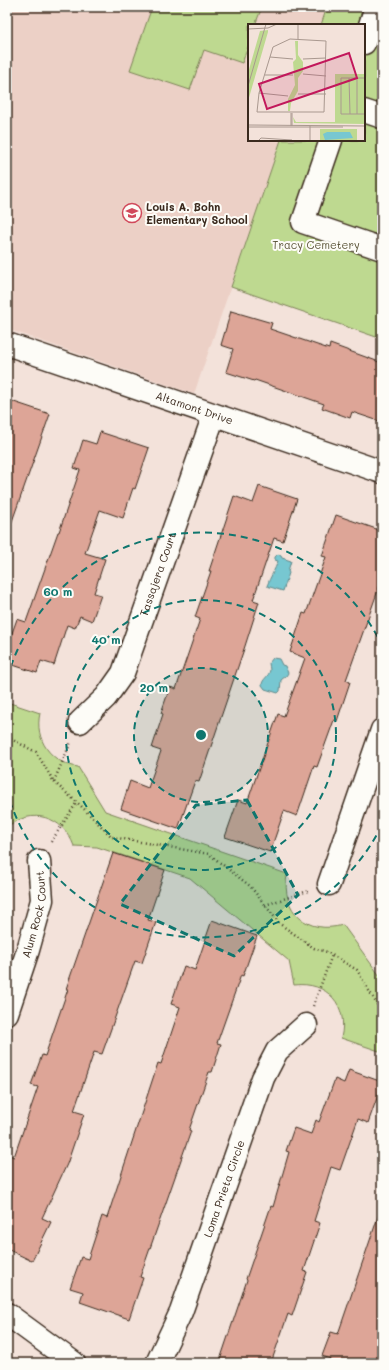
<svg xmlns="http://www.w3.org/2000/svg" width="389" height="1370" viewBox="0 0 389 1370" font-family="Mali,sans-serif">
<rect width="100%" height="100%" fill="#f3e2da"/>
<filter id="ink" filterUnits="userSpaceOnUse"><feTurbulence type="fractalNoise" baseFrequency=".025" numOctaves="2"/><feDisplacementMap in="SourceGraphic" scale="8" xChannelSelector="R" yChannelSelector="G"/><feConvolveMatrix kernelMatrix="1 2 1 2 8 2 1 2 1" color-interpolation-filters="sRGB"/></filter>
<g filter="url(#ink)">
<!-- built -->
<path fill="#ecd0c6" d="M7,7H327L321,25H249V140H281L194,394L7,329Z"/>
<!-- green -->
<path fill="#bed990" stroke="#7c8257" d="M152,7H262L255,25H249V44L242,63L204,50L190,90L130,70Z
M327,7H382V339L231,287L281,140H364V25H321Z
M7,702L40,713C34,740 51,763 78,767L105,811L287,874C281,912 307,935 343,925L382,979V1052L341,1038C349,1005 327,981 294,985L289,961L190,878L97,847L74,846C63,816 32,807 7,827Z"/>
<!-- water -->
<path fill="#77c7d1" stroke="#5f8889" d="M278,554L281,556L282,558L291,561L288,571L289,573L283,591L267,586C270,577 275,570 278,561L275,560V557Z
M273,658L279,659L282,665L285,666L288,673L286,676L281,680L280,691L278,693L265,689L262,685C262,679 269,677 270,670C270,668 269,665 269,663Z"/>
<!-- building -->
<path fill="#dda597" stroke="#3b2a1e" d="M231,311L272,323L270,329L329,349L330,344L382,363V422L352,412L350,418L322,408L324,404L255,380L254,381L226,372L233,349L221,345Z
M11,401L50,414L10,527L7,526V414Z
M100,432L149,448L135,489L133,488L123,518L100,510L85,553L105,559L94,593L101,595L92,621L80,616L75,628L67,625L54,665L41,661L37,673L7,663V647L17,619L26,622L58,532H59L80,470L74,468L83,440L96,444Z
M259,486L297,499L283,541L274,538L253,600L259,602L245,646L199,782L195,781L178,829L121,809L130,781L148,788L161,751L152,748L163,714L161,713L170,687L176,689L200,619L195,617L211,571H209L234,496L253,503Z
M336,515L382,531V579L346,680L350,682L337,721L334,720L317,767L314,766L297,816L284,811L270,852L225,837L238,800L247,803L278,714L284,716L305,658L290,652L303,613L306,614L326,557L322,556Z
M113,853L165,870L148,920L156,922L142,963L135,961L102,1054L94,1052L74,1111L84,1114L67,1164L42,1218L51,1222L32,1261L7,1249V1154L14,1157L38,1087L31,1085L42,1055L45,1056L68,989H66Z
M212,920L257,936L243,976L241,975L217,1043L221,1044L212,1072H209L189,1130L191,1131L140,1277L143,1278L129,1319L80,1302L83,1292L70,1288L81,1257L88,1259L102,1216L107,1218L158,1063L161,1064L180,1007L171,1004L184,966L195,970Z
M349,1070L382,1082V1084L368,1123L358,1119L340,1170L331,1167L314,1221L320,1223L304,1271L307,1272L292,1316L288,1314L271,1363H219L247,1280L246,1279L271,1206L273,1207L289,1152L286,1151L294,1128L311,1134L316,1120L319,1122L335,1079L344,1083Z
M379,1214L382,1215V1363H329L331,1359L322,1356L331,1332L338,1334Z"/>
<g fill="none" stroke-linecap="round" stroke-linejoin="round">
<defs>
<g id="minor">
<path d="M364,43L376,7"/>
<path d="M364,111L382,117"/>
<path d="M331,140L303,222L382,249"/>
<path id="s1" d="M7,344L382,472"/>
<path id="s2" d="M80,722L106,697L123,673L214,415"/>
<path d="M329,884L382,730"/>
<path id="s3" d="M7,1013L28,950L42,900L39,861"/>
<path d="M7,1314L74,1363"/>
<path id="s4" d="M157,1363L181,1312L263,1078L277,1051L306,1025"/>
</g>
</defs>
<!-- minor casing -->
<use href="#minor" stroke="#3b2a1e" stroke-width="25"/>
<!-- path -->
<path stroke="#3b2a1e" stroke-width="2.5" stroke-dasharray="1 3" stroke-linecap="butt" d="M7,737L36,752L54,782L81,806L112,837L209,854L250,886L280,924L314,948L327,952L357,970L382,1013
M54,781L71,742
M51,842L77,802
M265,905L308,891
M313,1006L332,955"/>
<!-- minor -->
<use href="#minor" stroke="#fdfcf7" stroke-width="22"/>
</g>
</g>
<!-- marked area -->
<path fill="#0f766e" fill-opacity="0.2" stroke="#0f766e" stroke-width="3" stroke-dasharray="8 5" stroke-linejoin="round" d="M247,800L298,895L234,956L120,904L196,805Z"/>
<!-- distance rings -->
<circle cx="201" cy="735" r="67" fill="#0f766e" fill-opacity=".12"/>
<g fill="none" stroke="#0f766e" stroke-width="2" stroke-dasharray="7 5">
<circle cx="201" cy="735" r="67"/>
<circle cx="201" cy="735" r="135"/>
<path d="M382 825A202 202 0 0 1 7 792M7 678A202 202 0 0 1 382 645"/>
</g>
<!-- icons -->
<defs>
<symbol id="school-ring" viewBox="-11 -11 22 22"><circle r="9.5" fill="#fdfcf7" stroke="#d1495b" stroke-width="1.5"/><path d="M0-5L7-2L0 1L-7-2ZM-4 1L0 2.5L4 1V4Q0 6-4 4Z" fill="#d1495b"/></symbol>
</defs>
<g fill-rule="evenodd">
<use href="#school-ring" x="121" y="202" width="22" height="22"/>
</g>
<g text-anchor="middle" stroke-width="4" stroke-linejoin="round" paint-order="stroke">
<!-- poi labels -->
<g font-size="11" font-weight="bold" fill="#3b2a1e" stroke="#fdfcf7" text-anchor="start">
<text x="146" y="211">Louis A. Bohn<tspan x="146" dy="13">Elementary School</tspan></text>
</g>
<!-- park labels -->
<g font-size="11" fill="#5c563a" stroke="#fdfcf7">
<text x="316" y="249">Tracy Cemetery</text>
</g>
<!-- street labels -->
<g font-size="11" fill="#3b2a1e" stroke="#fdfcf7">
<text dy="4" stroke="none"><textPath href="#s1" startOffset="198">Altamont Drive</textPath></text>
<text dy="4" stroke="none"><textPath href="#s2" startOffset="170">Tassajera Court</textPath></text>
<text dy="4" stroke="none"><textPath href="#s3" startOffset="103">Alum Rock Court</textPath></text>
<text dy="4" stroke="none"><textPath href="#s4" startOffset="187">Loma Prieta Circle</textPath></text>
</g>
</g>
<!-- overview -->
<g transform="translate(248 24)">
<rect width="117" height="117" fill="#f3e2da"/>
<path d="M20,6V8L0,77V49L12,7ZM47,17H50V31L55,38V47L50,54V67L43,79L42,87H40V75L47,61L45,38L48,35ZM87,50H117V100L46,99L45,93L48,98H87ZM72,105H109V117H72Z" fill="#bed990"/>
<path d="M79,108H102L105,114L77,116L75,110Z" fill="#77c7d1"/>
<path fill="none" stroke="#a9988f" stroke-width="1" d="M0,5L20,4L29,0M42,15L78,17L76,88H9L11,69L25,23ZM50,15V0M22,33L45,35M55,35L78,34M55,50L78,52M17,51H45M101,54L102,90M109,54V90M117,54H93V90H117M0,62L18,0M11,69L40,72M50,70H78M44,89V102M0,101L117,102M62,101V117M43,102V89M0,103H95M10,117L13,114L44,116"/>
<path fill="#c2185b" fill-opacity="0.15" stroke="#c2185b" stroke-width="2" d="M101,29L109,54L19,85L11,60Z"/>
<rect width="117" height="117" fill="none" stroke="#3b2a1e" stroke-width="2"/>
</g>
<circle cx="201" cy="735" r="6" fill="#0f766e" stroke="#fdfcf7" stroke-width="2"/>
<g font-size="12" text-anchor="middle" font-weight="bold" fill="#0f766e" stroke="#fdfcf7" stroke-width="4" stroke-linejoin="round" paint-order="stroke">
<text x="58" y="596">60 m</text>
<text x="106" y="644">40 m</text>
<text x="154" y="692">20 m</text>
</g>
<!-- margin -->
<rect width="389" height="1370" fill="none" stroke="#fdfcf7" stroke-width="24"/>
<rect x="12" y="12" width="365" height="1346" fill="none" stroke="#3b2a1e" stroke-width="1.5" filter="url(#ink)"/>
</svg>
